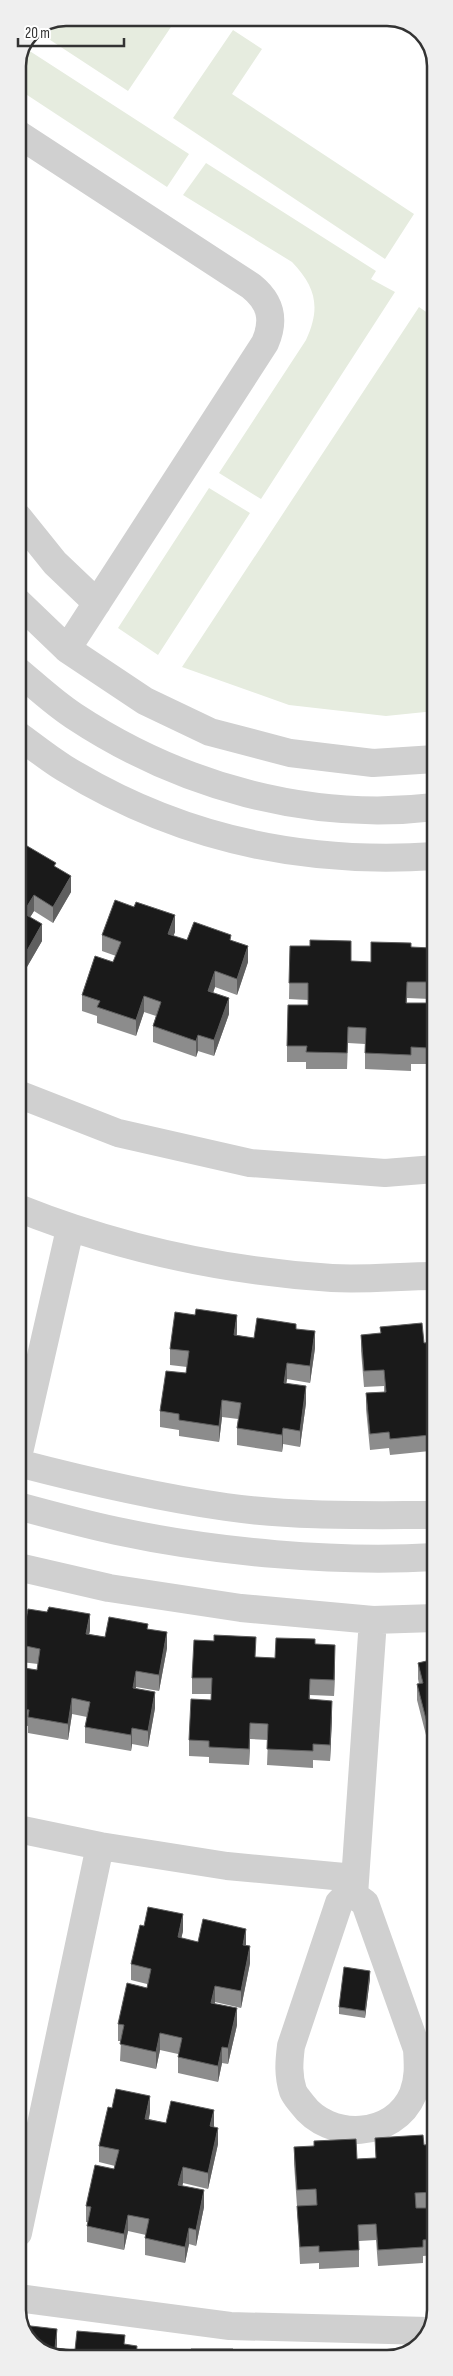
<svg xmlns="http://www.w3.org/2000/svg" width="453" height="2376" viewBox="0 0 453 2376" font-family="'Sofia Sans Condensed',sans-serif">
<rect width="100%" height="100%" fill="#fff"/>
<!-- green -->
<path fill="#e6ecdf" d="M83,18H177L128,91L41,34Z
M233,30L262,49L232,94L414,214L385,259L173,118Z
M25,48L189,154L167,187L18,89V71Z
M206,163L376,271L371,279L395,292L261,499L219,473L306,340C321,308 316,287 292,262L183,195Z
M419,307L435,318V711L386,716L289,705L182,667Z
M209,488L250,513L158,655L118,628Z"/>
<g fill="none" stroke-linecap="round" stroke-linejoin="round">
<!-- minor -->
<path stroke="#d0d0d0" stroke-width="28" d="M18,134L251,286C271,302 275,320 265,343L67,649
M18,517L55,563L97,603
M18,602L67,649L145,701L210,732L290,753L373,763L435,759
M18,671C36,686 54,703 74,716C180,786 309,822 435,807
M18,735C33,746 48,758 64,768C179,839 302,865 435,856
M18,1094L118,1133L250,1163L385,1173L435,1169
M18,1208C118,1248 225,1271 332,1278C366,1280 401,1276 435,1276
M18,1457L70,1229
M18,1463C87,1481 156,1497 226,1507C295,1517 366,1515 435,1515
M18,1506C51,1515 84,1524 117,1531C215,1552 336,1563 435,1557
M18,1567L109,1588L241,1608L373,1620L435,1618
M18,1829L100,1846L227,1866L355,1878
M354,1895L365,1903L417,2049C418,2065 419,2078 413,2094C394,2139 329,2141 302,2104C299,2100 295,2096 293,2091C288,2075 289,2062 291,2046L339,1903L345,1897Z
M354,1895L373,1620
M18,2233L100,1846
M18,2298L230,2326L428,2331"/>
</g>
<!-- wall -->
<path fill="#8c8c8c" d="M18,850L56,868L71,892L53,923L34,911L30,917L42,941L20,979L18,978Z
M175,932L173,936L187,940H231L248,962L237,995L215,987L213,993L229,1014L214,1056L198,1051L196,1057L153,1042V1026L156,1016L144,1012L136,1036L97,1023V1016L82,1011V995L113,962L116,956L102,951V935Z
M290,946L351,961L371,962L411,947L431,964L430,999L407,998V1003L429,1019L428,1064H411V1071L365,1069V1044L348,1043L347,1069H306V1062H287V1046L308,1005V1000L289,999Z
M296,1329L315,1348L310,1383L287,1379L286,1383L306,1403L300,1447L283,1444L282,1452L237,1445V1428L238,1419L222,1417L219,1442L179,1436V1430L160,1427V1411L186,1373L187,1367L170,1365V1349L237,1331V1335L254,1338Z
M361,1335L424,1343L435,1342V1424L429,1425L430,1451L390,1455L389,1448L370,1450L366,1409V1393L384,1392V1386L364,1387L361,1351Z
M148,1629L167,1648L159,1691L136,1687V1689L155,1708L148,1747L132,1744L131,1751L85,1743V1727L87,1717L72,1714L68,1740L28,1733V1726L18,1725V1667L37,1670L38,1664L21,1662V1645L90,1630L89,1634L105,1637Z
M315,1644L335,1661L334,1696L310,1695V1699L332,1717L330,1761L313,1760V1768L267,1765L268,1740L250,1739L249,1765L209,1763V1757L189,1756V1740L211,1700V1694H192V1678L255,1657L275,1658Z
M435,1659L427,1739L417,1700V1684H419L418,1679V1663Z
M435,1739V1775L431,1757V1740Z
M183,1931L181,1938L198,1942L246,1946L250,1963L241,2008L215,2002V2004L237,2025L228,2064L222,2063L218,2082L178,2073V2054L160,2050L156,2069L120,2061L121,2041H118V2024L147,1988V1984L131,1980V1964Z
M370,1978L365,2018L339,2014V2007Z
M150,2112L149,2119L166,2123L214,2127L218,2144L208,2189L183,2183L182,2186L204,2207L196,2246L189,2244L185,2263L145,2255V2238L146,2235L128,2231L124,2250L87,2242V2226L88,2222H86V2206L114,2169L115,2166L99,2162V2146Z
M375,2138L424,2145L435,2144V2255L423,2256V2263L378,2266L376,2240L359,2241V2267L319,2269V2263L300,2264L297,2206L316,2205L297,2206L294,2164V2147L357,2159L376,2158Z"/>
<!-- shaded-wall -->
<path fill="#5f5f5f" d="M71,876V892L53,923V907Z
M34,895V911L23,929V913Z
M175,915V932L168,950V934Z
M42,924V941L20,979V963Z
M248,946V962L237,995V979Z
M215,971V987L208,1007V991Z
M144,996V1012L136,1036V1020Z
M229,998V1014L214,1056V1040Z
M198,1035V1051L196,1057V1041Z
M237,1315V1331L234,1351V1335Z
M315,1331V1348L310,1383V1366Z
M287,1363V1379L284,1399V1383Z
M306,1386V1403L300,1447V1431Z
M222,1400V1417L219,1442V1426Z
M283,1428V1444L282,1452V1435Z
M90,1614V1630L86,1650V1634Z
M167,1632V1648L159,1691V1675Z
M335,1645V1661L334,1696V1680Z
M136,1671V1687L133,1704V1688Z
M155,1692V1708L148,1747V1731Z
M72,1698V1714L68,1740V1724Z
M332,1701V1717L330,1761V1745Z
M435,1720V1737L427,1739V1723Z
M250,1723V1739L249,1765V1749Z
M132,1728V1744L131,1751V1735Z
M183,1914V1931L178,1953V1937Z
M246,1929V1945L243,1961V1945Z
M250,1946V1963L241,2008V1991Z
M370,1971V1978L365,2018V2011Z
M215,1986V2002L211,2020V2003Z
M237,2008V2025L228,2064V2048Z
M160,2033V2050L156,2069V2052Z
M222,2047V2063L218,2082V2066Z
M150,2096V2112L145,2135V2119Z
M214,2110V2126L210,2143V2126Z
M218,2128V2144L208,2189V2173Z
M183,2167V2183L178,2201V2185Z
M204,2190V2207L196,2246V2230Z
M128,2215V2231L124,2250V2234Z
M189,2228V2244L185,2263V2247Z
M57,2329V2345L56,2356L55,2348Z"/>
<!-- building -->
<path fill="#1a1a1a" stroke="#5f5f5f" d="M22,843L56,863L54,866L71,876L53,907L34,895L23,913L42,924L20,963L18,962V850Z
M115,900L134,907L136,902L175,915L168,934L187,940L194,922L231,935L230,940L248,946L237,979L215,971L208,991L229,998L214,1040L198,1035L196,1041L153,1026L161,1002L144,996L136,1020L97,1007L100,1001L82,995L95,956L113,962L121,942L102,935Z
M310,940L351,941V961L371,962V942L411,943V947L431,948L430,982H407L406,1003H429L428,1048L411,1047V1055L365,1053L366,1028L348,1027L347,1053L306,1052L307,1046H287L288,1005H308V983H289L290,946H310Z
M196,1309L237,1315L234,1335L254,1338L257,1318L296,1324V1329L315,1331L310,1366L287,1363L284,1383L306,1386L300,1431L283,1428L282,1435L237,1428L241,1403L222,1400L219,1426L179,1420V1414L160,1411L166,1371L186,1373L189,1351L170,1349L175,1312L195,1315Z
M422,1323L424,1343L435,1342V1408L428,1409L430,1435L390,1439L389,1432L370,1434L366,1393L386,1392L384,1370L364,1371L361,1335L381,1333L380,1327Z
M49,1607L90,1614L86,1634L105,1637L109,1617L148,1624L147,1629L167,1632L159,1675L136,1671L133,1688L155,1692L148,1731L132,1728L131,1735L85,1727L90,1702L72,1698L68,1724L28,1717L29,1710L18,1708V1667L37,1670L40,1649L21,1645L28,1609L47,1612Z
M214,1635L256,1637L255,1657L275,1658L276,1638L315,1639V1644L335,1645L334,1680L310,1679L309,1699L332,1701L330,1745L313,1744V1751L267,1749L268,1724L250,1723L249,1749L209,1747V1741L189,1740L191,1699L211,1700L212,1678H192L194,1640L214,1641Z
M435,1659V1720L427,1723L417,1684L423,1683L418,1663Z
M435,1739V1759L431,1740Z
M148,1907L183,1914L178,1937L198,1942L203,1919L246,1929L243,1945L250,1946L241,1991L215,1986L211,2003L237,2008L228,2048L222,2047L218,2066L178,2057L182,2038L160,2033L156,2052L120,2044L124,2025L118,2024L127,1983L147,1988L151,1969L131,1964L140,1925L144,1926Z
M344,1967L370,1971L365,2011L339,2007Z
M116,2089L150,2096L145,2119L166,2123L171,2101L214,2110L210,2126L218,2128L208,2173L183,2167L178,2185L204,2190L196,2230L189,2228L185,2247L145,2238L149,2219L128,2215L124,2234L87,2226L91,2207L86,2206L95,2165L114,2169L119,2150L99,2146L108,2107L112,2108Z
M423,2135L424,2145L435,2144V2192L415,2193L416,2208H435V2239L423,2240V2247L378,2250L376,2224L358,2225L359,2250L319,2252V2246L300,2247L297,2206L317,2205L316,2189L297,2190L294,2147L314,2146V2141L356,2139L357,2159L376,2158L375,2138Z
M22,2325L57,2329L55,2348L75,2350L77,2331L125,2335L124,2344L137,2346L136,2358H60L32,2344Z
M191,2349H233V2358H171V2354L191,2355Z
M253,2350H301V2358H253Z
M401,2354L393,2358H369V2356Z"/>
<!-- crop -->
<path d="M0 0H453V2376H0ZM66 26H387A40 40 0 0 1 427 66V2310A40 40 0 0 1 387 2350H66A40 40 0 0 1 26 2310V66A40 40 0 0 1 66 26Z" fill="#efefef" fill-rule="evenodd"/>
<path fill="none" stroke="#333" stroke-width="2.5" d="M66 26H387A40 40 0 0 1 427 66V2310A40 40 0 0 1 387 2350H66A40 40 0 0 1 26 2310V66A40 40 0 0 1 66 26Z"/>
<!-- scale -->
<path d="M18 38v8h106v-8" fill="none" stroke="#333333" stroke-width="2.5"/>
<text x="25" y="38" font-size="15" fill="#333333" stroke="#ffffff" stroke-width="4" paint-order="stroke">20 m</text>
</svg>
